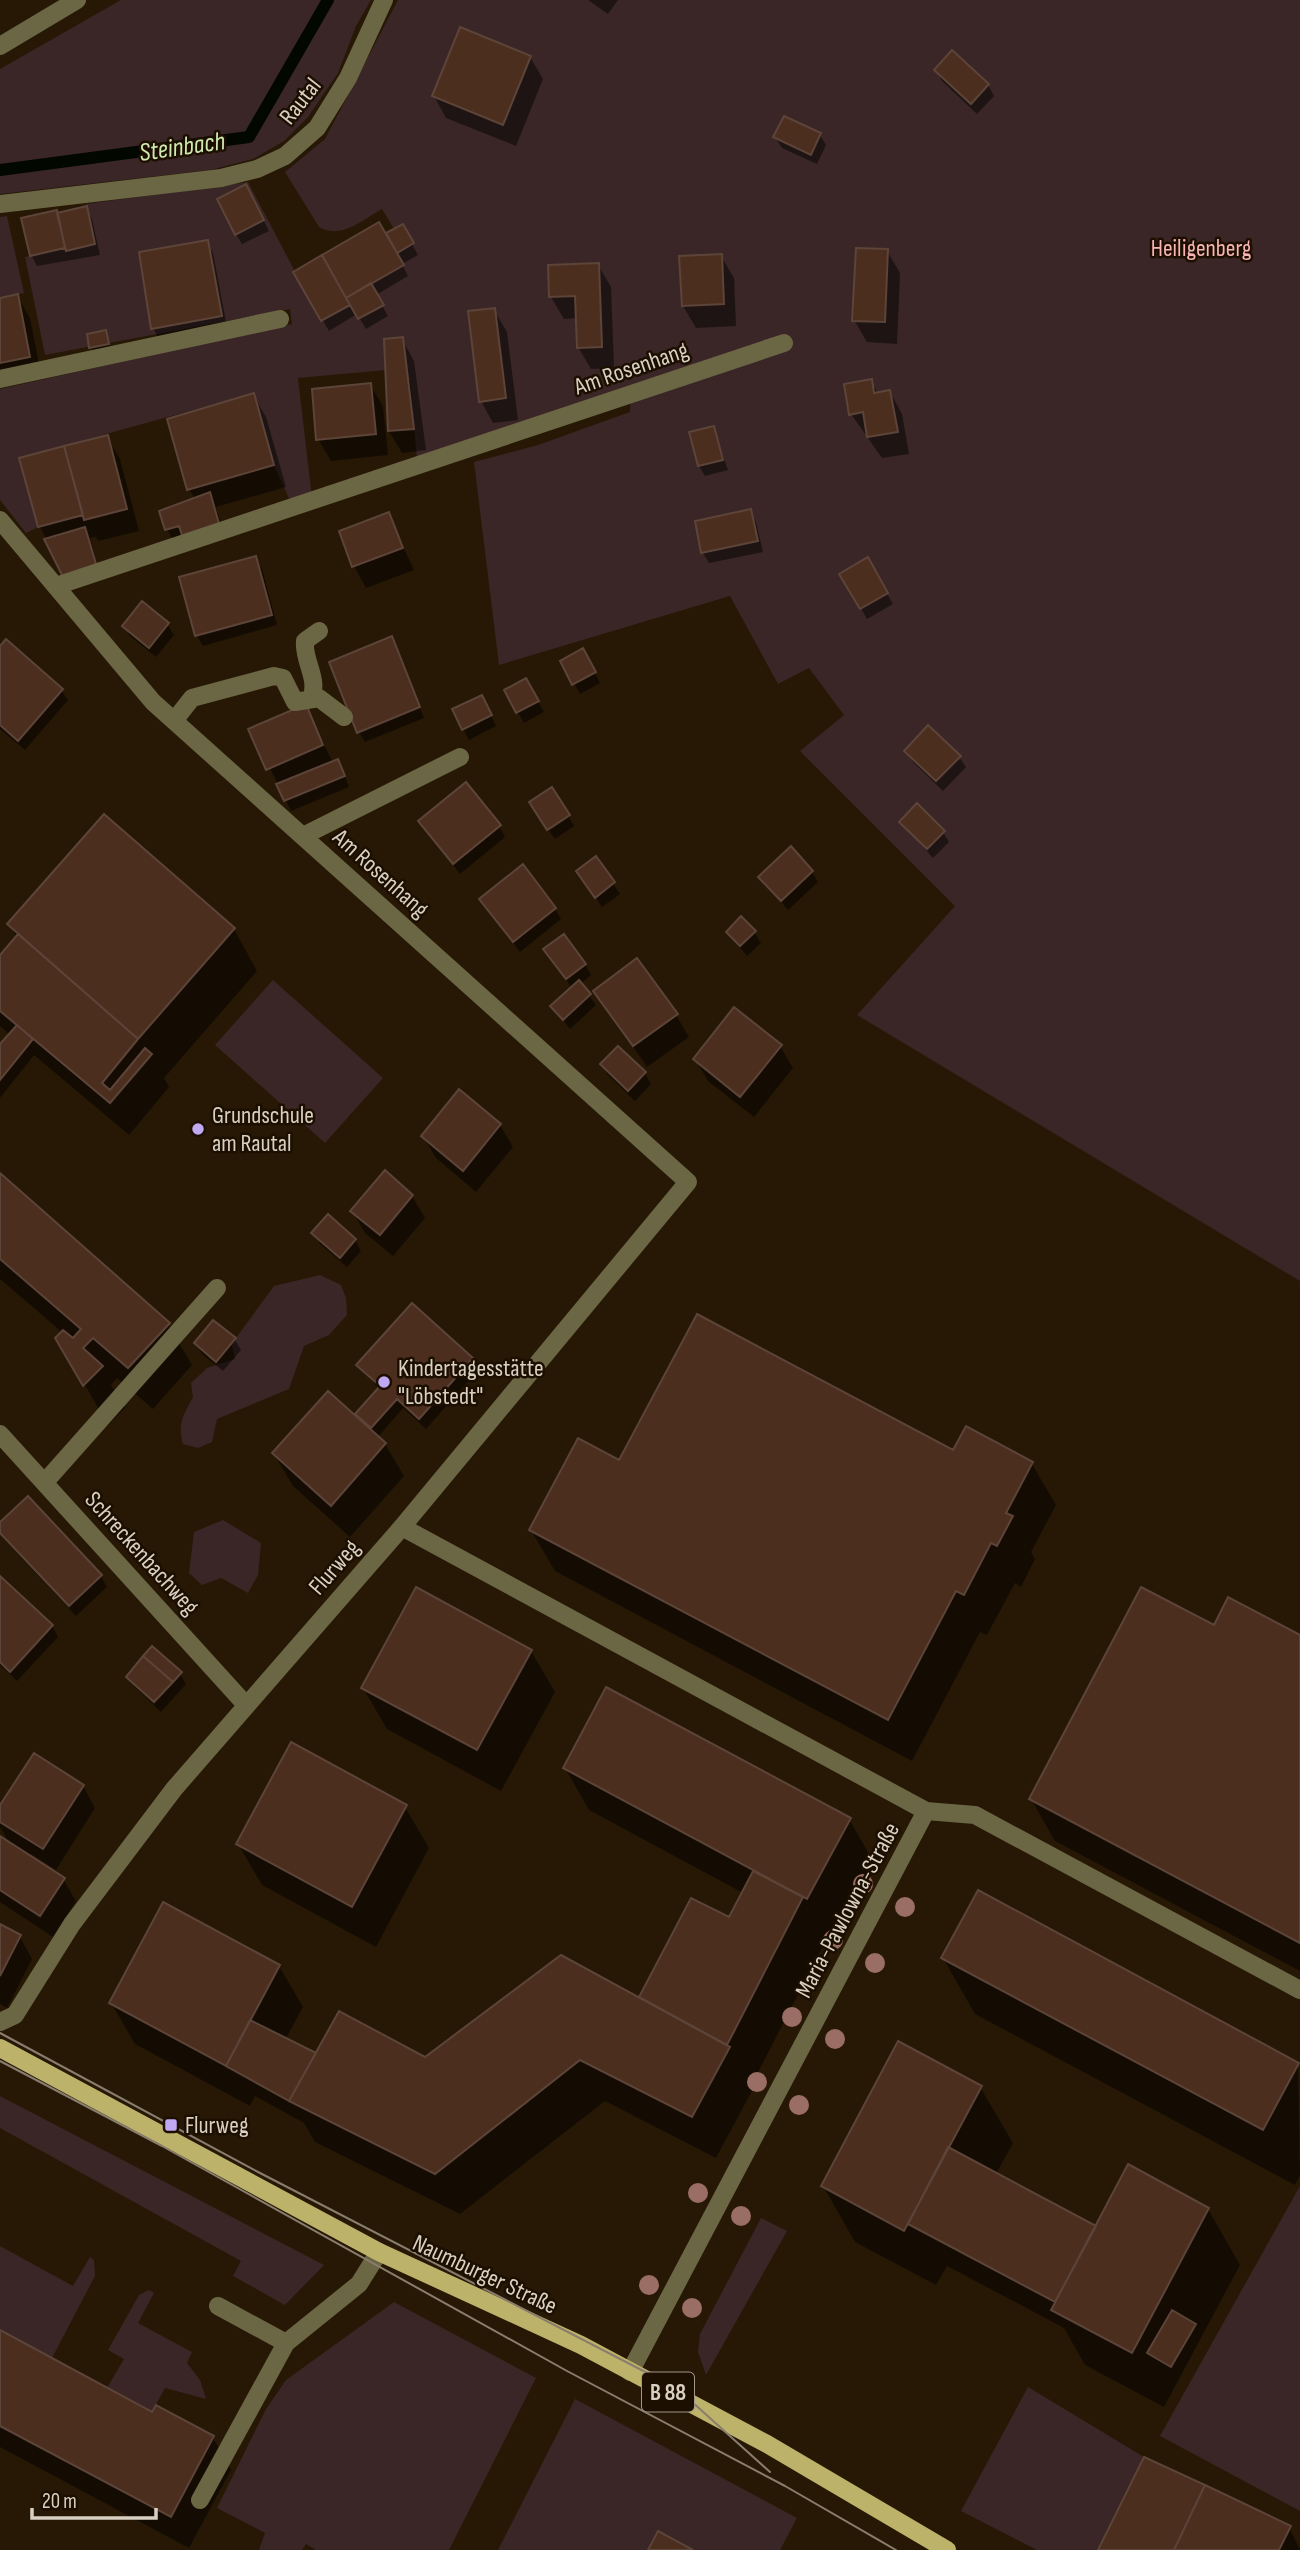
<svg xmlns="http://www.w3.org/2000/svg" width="1300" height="2550" viewBox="0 0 1300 2550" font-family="'Sofia Sans Condensed',sans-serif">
<rect width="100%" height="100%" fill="#261805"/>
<!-- green -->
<path fill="#3a2626" d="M121,0H371L356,26L338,73L308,117L284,141L253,159L210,170L0,194V69Z
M398,0H1300V1281L857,1015L955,906L800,751L844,715L809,668L778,684L730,596L499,665L474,462L538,445L630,412L631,389L417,459L410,380H406L402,337L384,339L386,370L298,378L312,498L291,503L274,465L254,393L20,458L38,527L26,533L0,500V389L292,324L290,309L45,355L25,257L95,244L86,204L248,182L321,321L350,305L359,319L383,305L371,283L397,253L413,243L403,225L394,229L382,209C362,220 341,240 319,227L285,172L325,139Z
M7,216L24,293L0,298V217Z
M273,980L383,1078L325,1143L215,1045Z
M320,1275L341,1285L346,1298L347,1315L329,1335L304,1346L289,1389L217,1419L212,1442L198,1448L183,1444C177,1424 184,1414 193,1397L191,1383L207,1368L235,1359L232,1346L236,1338L274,1286Z
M223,1520L261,1543L258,1575L248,1593L221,1578L202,1585L189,1573L194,1532Z
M0,2096L324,2265L285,2305L233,2276L241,2261L0,2128Z
M1300,2186V2511L1160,2436Z
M761,2218L787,2231L706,2375L698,2352L700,2334Z
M0,2246L73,2286L90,2257L94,2260L95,2276L52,2358L0,2330Z
M149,2290L154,2293L138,2323L192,2352L187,2363L200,2380L206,2399L165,2388L152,2412L107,2388L124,2359L108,2350L139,2295Z
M394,2302L536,2378L449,2550H316L306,2544L302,2550H259L265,2533L217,2508L266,2409L286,2380Z
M1028,2387L1144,2457L1098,2550H1037L961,2511Z
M575,2399L797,2518L780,2550H693L658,2531L648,2550H498Z"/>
<!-- shadow -->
<path fill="#0007" d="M588,0H618L608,14Z
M530,57L543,79L516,146L446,118L434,96Z
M936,70L988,85L994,96L977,114L942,81Z
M820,135L826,145L817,164L782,148L775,137Z
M252,197L269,231L242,244L236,234Z
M86,208L92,219L100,255L37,266L31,255Z
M402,226L418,255L402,264L408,276L376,295L388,316L366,329L357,314L329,331L295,272Z
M207,242L213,253L227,327L159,339L153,328Z
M887,251L900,273L897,344L867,342L854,320Z
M721,256L734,278L736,326L696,328L683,306Z
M598,265L611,287L614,368L591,369L578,347L577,318L564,319L551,297L550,267Z
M17,296L30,318L42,379L6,386L0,381V300Z
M494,310L507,332L518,420L493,423L481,401Z
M105,332L114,355L97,358L91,347Z
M402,339L414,361L426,450L402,453L389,431Z
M871,381L878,394L890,392L902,414L909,454L882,458L851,414Z
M370,385L383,406L388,455L331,461L318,439Z
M253,395L266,417L286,487L216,507L225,537L173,540L167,529L195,499L189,489Z
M713,428L728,470L705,476L699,466Z
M107,437L120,459L139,531L98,541L96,537L90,538L101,577L47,540L40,527L22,459Z
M750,511L756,522L763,552L709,563L703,553Z
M388,514L414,570L366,588L354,566Z
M255,558L262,569L277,625L203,646L197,636L181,578Z
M867,560L893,604L867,619L842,574Z
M167,624L174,635L156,657L130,636L124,626Z
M0,649L61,690L68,700L25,750L0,729Z
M397,649L424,718L365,742L359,732Z
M583,651L600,683L580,694L562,662Z
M526,680L544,712L524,723L506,691Z
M305,706L333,763L343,771L349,787L291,811L251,730Z
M487,707L496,726L469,740L463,729Z
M907,751L959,757L966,767L943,791L913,762Z
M569,817L574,826L555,839L549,831Z
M420,821L499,826L505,837L460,874Z
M901,822L943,832L949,842L933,858Z
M596,859L620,894L602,907L578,872Z
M812,872L818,882L788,910L761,877Z
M481,899L555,909L561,919L520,952Z
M10,925L234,929L257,971L164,1078L169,1087L129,1135L34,1055L0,1098V1047L10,1035L0,1026V958L17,938Z
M728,932H754L761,943L747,956Z
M545,950L585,964L591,975L580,984L596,1005L570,1029L552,1006L572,988Z
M595,991L676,1015L689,1037L647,1067Z
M780,1046L793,1068L754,1117L708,1081L695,1059Z
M602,1065L645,1073L651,1084L635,1101L608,1075Z
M500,1125L513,1147L476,1192L436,1158L423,1136Z
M0,1177L168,1324L192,1365L153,1409L117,1378L111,1385L125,1408L108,1425L58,1338L63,1333L0,1279Z
M412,1196L425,1218L393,1256L365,1233L352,1211Z
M314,1233L355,1240L361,1251L347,1267L320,1244Z
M235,1340L241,1350L223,1371L202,1354L196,1344Z
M472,1359L478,1370L426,1429L403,1408L378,1437L385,1444L404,1476L350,1537L293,1486L274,1454L361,1422L357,1414L379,1389L359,1365Z
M954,1453L1032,1464L1056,1505L1031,1552L1035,1559L1021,1587L1015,1583L987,1635L980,1632L912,1761L555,1571L531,1530L620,1462Z
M0,1524L101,1576L107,1587L76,1616L3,1538Z
M0,1578L52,1626L58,1637L17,1681L0,1665Z
M1214,1627L1300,1637V1971L1055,1841L1031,1799Z
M531,1651L555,1692L501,1791L387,1729L363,1688Z
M180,1674L186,1684L161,1712L135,1687L128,1677Z
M565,1768L849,1819L873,1861L831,1940L827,1938L751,2086L753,2089L716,2158L605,2101L460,2214L315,2142L304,2123L255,2096L250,2106L135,2044L111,2003L279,1966L303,2007L285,2040L316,2056L425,2059L640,2000L691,1900L729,1920L743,1893L589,1810Z
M83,1786L95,1808L56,1870L31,1854L29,1857L63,1879L76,1901L53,1937L0,1902V1838L10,1844L0,1827V1808Z
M405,1807L429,1848L376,1947L262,1885L238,1844Z
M0,1926L20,1937L32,1959L7,2008L0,2004Z
M943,1958L1298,2064L1300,2175L1295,2185L975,2014Z
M980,2087L1013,2143L996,2174L1096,2228L1208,2209L1240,2265L1164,2407L1085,2365L1064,2328L947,2266L936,2285L855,2242L823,2186Z
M0,2332L153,2414L213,2438L231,2470L189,2548L0,2447Z
M1289,2527L1300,2550H1099Z"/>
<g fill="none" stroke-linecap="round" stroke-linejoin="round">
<!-- stream -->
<path stroke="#020700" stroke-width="12" d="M0,170L249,137L328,0"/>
</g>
<!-- building -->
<path fill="#4c2e1f" stroke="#5c4439" stroke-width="2" d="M460,27L531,56L503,125L432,96Z
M952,50L989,84L971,104L934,70Z
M784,116L821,133L811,155L773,137Z
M246,184L264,220L235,235L217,199Z
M87,206L95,244L66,251L57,213Z
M57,210L65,248L30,256L21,218Z
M379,222L404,265L346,298L322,255Z
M403,224L414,243L397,253L386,233Z
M208,240L222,316L151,329L139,252Z
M856,248L888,249L885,322L852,321Z
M722,254L724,304L682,306L679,256Z
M322,255L350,305L321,321L293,272Z
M599,263L602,347L577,348L575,296L549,297L548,265Z
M371,283L384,305L358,319L346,298Z
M18,294L30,357L0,363V298Z
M495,308L506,398L479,402L468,311Z
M106,330L109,344L89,348L87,334Z
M403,337L414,429L388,431L384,339Z
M872,379L874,393L890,390L898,432L867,437L863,412L849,415L844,384Z
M371,383L376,434L316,440L312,389Z
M254,393L274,465L187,490L167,419Z
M714,426L723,460L698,466L689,432Z
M108,435L127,509L84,520L64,446Z
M64,446L83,515L38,527L19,458Z
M210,492L220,527L183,538L179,526L165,530L159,511Z
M751,509L758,541L701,553L695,521Z
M389,512L403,548L352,567L339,531Z
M85,527L97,567L63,577L44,539Z
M256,556L272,615L195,636L179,577Z
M868,557L888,593L860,609L839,574Z
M142,601L169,623L149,648L122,626Z
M392,636L420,707L357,733L329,662Z
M6,639L63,689L18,741L0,725V646Z
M583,648L596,672L572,685L560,661Z
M526,678L539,701L516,713L504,690Z
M482,695L492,715L462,730L452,709Z
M306,704L323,745L266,770L248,729Z
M928,725L961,756L936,781L904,751Z
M338,759L345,776L284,801L276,784Z
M466,782L501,825L453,864L418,821Z
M552,787L570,815L547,830L529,802Z
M917,803L945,831L927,849L899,822Z
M104,814L235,928L138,1039L7,924Z
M791,846L813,871L781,901L758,877Z
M596,856L615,882L595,898L576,871Z
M523,864L556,908L513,942L479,899Z
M741,916L756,931L740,946L726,932Z
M18,934L138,1039L102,1083L110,1090L145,1048L152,1054L110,1103L0,1011V955Z
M564,934L586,964L566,979L543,949Z
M637,958L678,1014L633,1046L593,991Z
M579,980L591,994L563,1020L550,1006Z
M734,1007L782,1045L740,1097L693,1059Z
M17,1025L33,1039L0,1080V1044Z
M618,1046L646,1072L628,1091L600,1064Z
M459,1089L501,1124L463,1171L421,1136Z
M385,1170L413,1195L380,1235L350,1211Z
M0,1173L170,1323L128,1368L93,1338L83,1348L103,1366L83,1386L55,1338L63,1330L73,1338L81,1329L0,1259Z
M328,1214L356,1239L340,1258L311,1233Z
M412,1303L473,1358L419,1419L397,1399L371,1428L355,1414L380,1386L356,1365Z
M697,1314L953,1450L966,1426L1033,1462L1006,1513L1013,1516L997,1546L991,1543L964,1595L956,1591L888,1720L529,1530L578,1438L619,1460Z
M213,1320L236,1338L216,1362L194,1343Z
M328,1391L386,1443L331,1506L272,1453Z
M28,1496L102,1575L69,1606L0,1533V1522Z
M0,1576L53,1625L10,1672L0,1662Z
M416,1587L532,1650L477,1750L361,1688Z
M1141,1587L1214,1625L1228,1597L1300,1635V1943L1029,1799Z
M152,1646L182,1672L173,1682L143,1656Z
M143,1656L173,1682L154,1702L126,1677Z
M606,1687L851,1818L807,1899L563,1768Z
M291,1742L407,1805L352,1907L236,1844Z
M34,1753L84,1785L43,1849L0,1822V1805Z
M0,1836L65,1878L40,1916L0,1890Z
M753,1871L803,1897L727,2045L639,1997L691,1898L729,1917Z
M978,1890L1299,2063L1263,2130L941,1958Z
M163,1902L280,1965L226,2066L109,2003Z
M0,1924L21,1935L0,1976Z
M561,1955L730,2047L692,2117L580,2060L435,2174L289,2101L339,2011L425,2057Z
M250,2020L316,2053L289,2101L226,2066Z
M898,2041L982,2086L904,2231L821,2186Z
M948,2147L1096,2226L1055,2302L908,2224Z
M1128,2164L1209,2208L1132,2353L1051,2310Z
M1172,2310L1196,2324L1171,2367L1147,2353Z
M0,2330L152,2412L156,2405L214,2436L171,2517L0,2426Z
M1144,2457L1205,2485L1174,2550H1098Z
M1205,2485L1291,2526L1279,2550H1174Z
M658,2531L693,2550H648Z"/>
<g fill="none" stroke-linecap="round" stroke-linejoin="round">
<!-- minor -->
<path stroke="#6b6644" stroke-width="18" d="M0,46L77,0
M0,204L221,178L257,169L285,156L317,128L348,78L384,0
M0,379L280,319
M0,520L153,702L688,1182L402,1527L174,1789L72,1924L15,2015L0,2022
M56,586L784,343
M312,696C318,677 303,660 305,641L319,631
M174,721L192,698L274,676L283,678L295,702L319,698L344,717
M303,836L460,757
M0,1434L246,1705
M45,1482L217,1288
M402,1527L926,1811L975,1815L1300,1990
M218,2306L286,2343
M630,2372L926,1811
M200,2500L286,2343L359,2284L379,2252"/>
<!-- major -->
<path stroke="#bdb269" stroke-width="18" d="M0,2048L379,2252L581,2345L767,2444L947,2550"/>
<!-- tram -->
<path stroke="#897d6e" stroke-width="2" d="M0,2033L260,2173L657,2378L691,2401L770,2472
M0,2061L162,2146L567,2371L785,2486L896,2550"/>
</g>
<!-- trees -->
<g fill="#9a6e65">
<circle cx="863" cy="1884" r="10"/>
<circle cx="905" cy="1907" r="10"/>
<circle cx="833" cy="1940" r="10"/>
<circle cx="875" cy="1963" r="10"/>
<circle cx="792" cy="2017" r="10"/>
<circle cx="835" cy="2039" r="10"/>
<circle cx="757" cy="2082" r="10"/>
<circle cx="799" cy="2105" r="10"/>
<circle cx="698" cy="2193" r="10"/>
<circle cx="741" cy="2216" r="10"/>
<circle cx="649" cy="2285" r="10"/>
<circle cx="692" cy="2308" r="10"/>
</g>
<!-- markers -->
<g fill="#c1a8f3" stroke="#1c0f00" stroke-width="2.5">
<circle cx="198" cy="1129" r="7"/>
<circle cx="384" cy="1382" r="7"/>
<rect x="164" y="2118" width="14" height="14" rx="3.5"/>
</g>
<g text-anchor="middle" stroke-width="5" stroke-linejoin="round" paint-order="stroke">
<!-- shield labels -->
<rect fill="#1c0f00" stroke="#a09689" stroke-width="2" x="642" y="2372.5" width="52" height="39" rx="5"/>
<g font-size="23" font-weight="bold" fill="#d9d0c4">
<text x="668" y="2400">B 88</text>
</g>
<!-- street labels -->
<g font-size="24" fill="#d9d0c4" stroke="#1c0f00">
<text transform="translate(300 101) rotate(-52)" y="8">Rautal</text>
<text transform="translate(631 368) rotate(-19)" y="8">Am Rosenhang</text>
<text transform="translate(381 873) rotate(42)" y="8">Am Rosenhang</text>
<text transform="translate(142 1553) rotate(48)" y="8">Schreckenbachweg</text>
<text transform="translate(334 1567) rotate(-49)" y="8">Flurweg</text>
<text transform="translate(847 1910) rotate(-62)" y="8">Maria-Pawlowna-Straße</text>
<text transform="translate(485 2274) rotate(25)" y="8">Naumburger Straße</text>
</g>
<!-- park labels -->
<g font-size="24" fill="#f9b4b3" stroke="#1c0f00">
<text x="1201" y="256">Heiligenberg</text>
</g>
<!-- poi labels -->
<g font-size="24" fill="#d9d0c4" stroke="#1c0f00" text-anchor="start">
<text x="212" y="1123">Grundschule<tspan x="212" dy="28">am Rautal</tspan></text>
<text x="398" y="1376">Kindertagesstätte<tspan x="398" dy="28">"Löbstedt"</tspan></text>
<text x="185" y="2133">Flurweg</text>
</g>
<!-- water labels -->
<g font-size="26" font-style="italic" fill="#cfe9b0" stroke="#1c0f00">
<text transform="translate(182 146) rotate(-8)" y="9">Steinbach</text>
</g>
</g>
<!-- scale -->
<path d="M32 2508v10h124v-10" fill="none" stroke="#d9d0c4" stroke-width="3.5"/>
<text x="42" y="2508" font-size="21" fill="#d9d0c4" stroke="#1c0f00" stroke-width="5" paint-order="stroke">20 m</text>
</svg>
